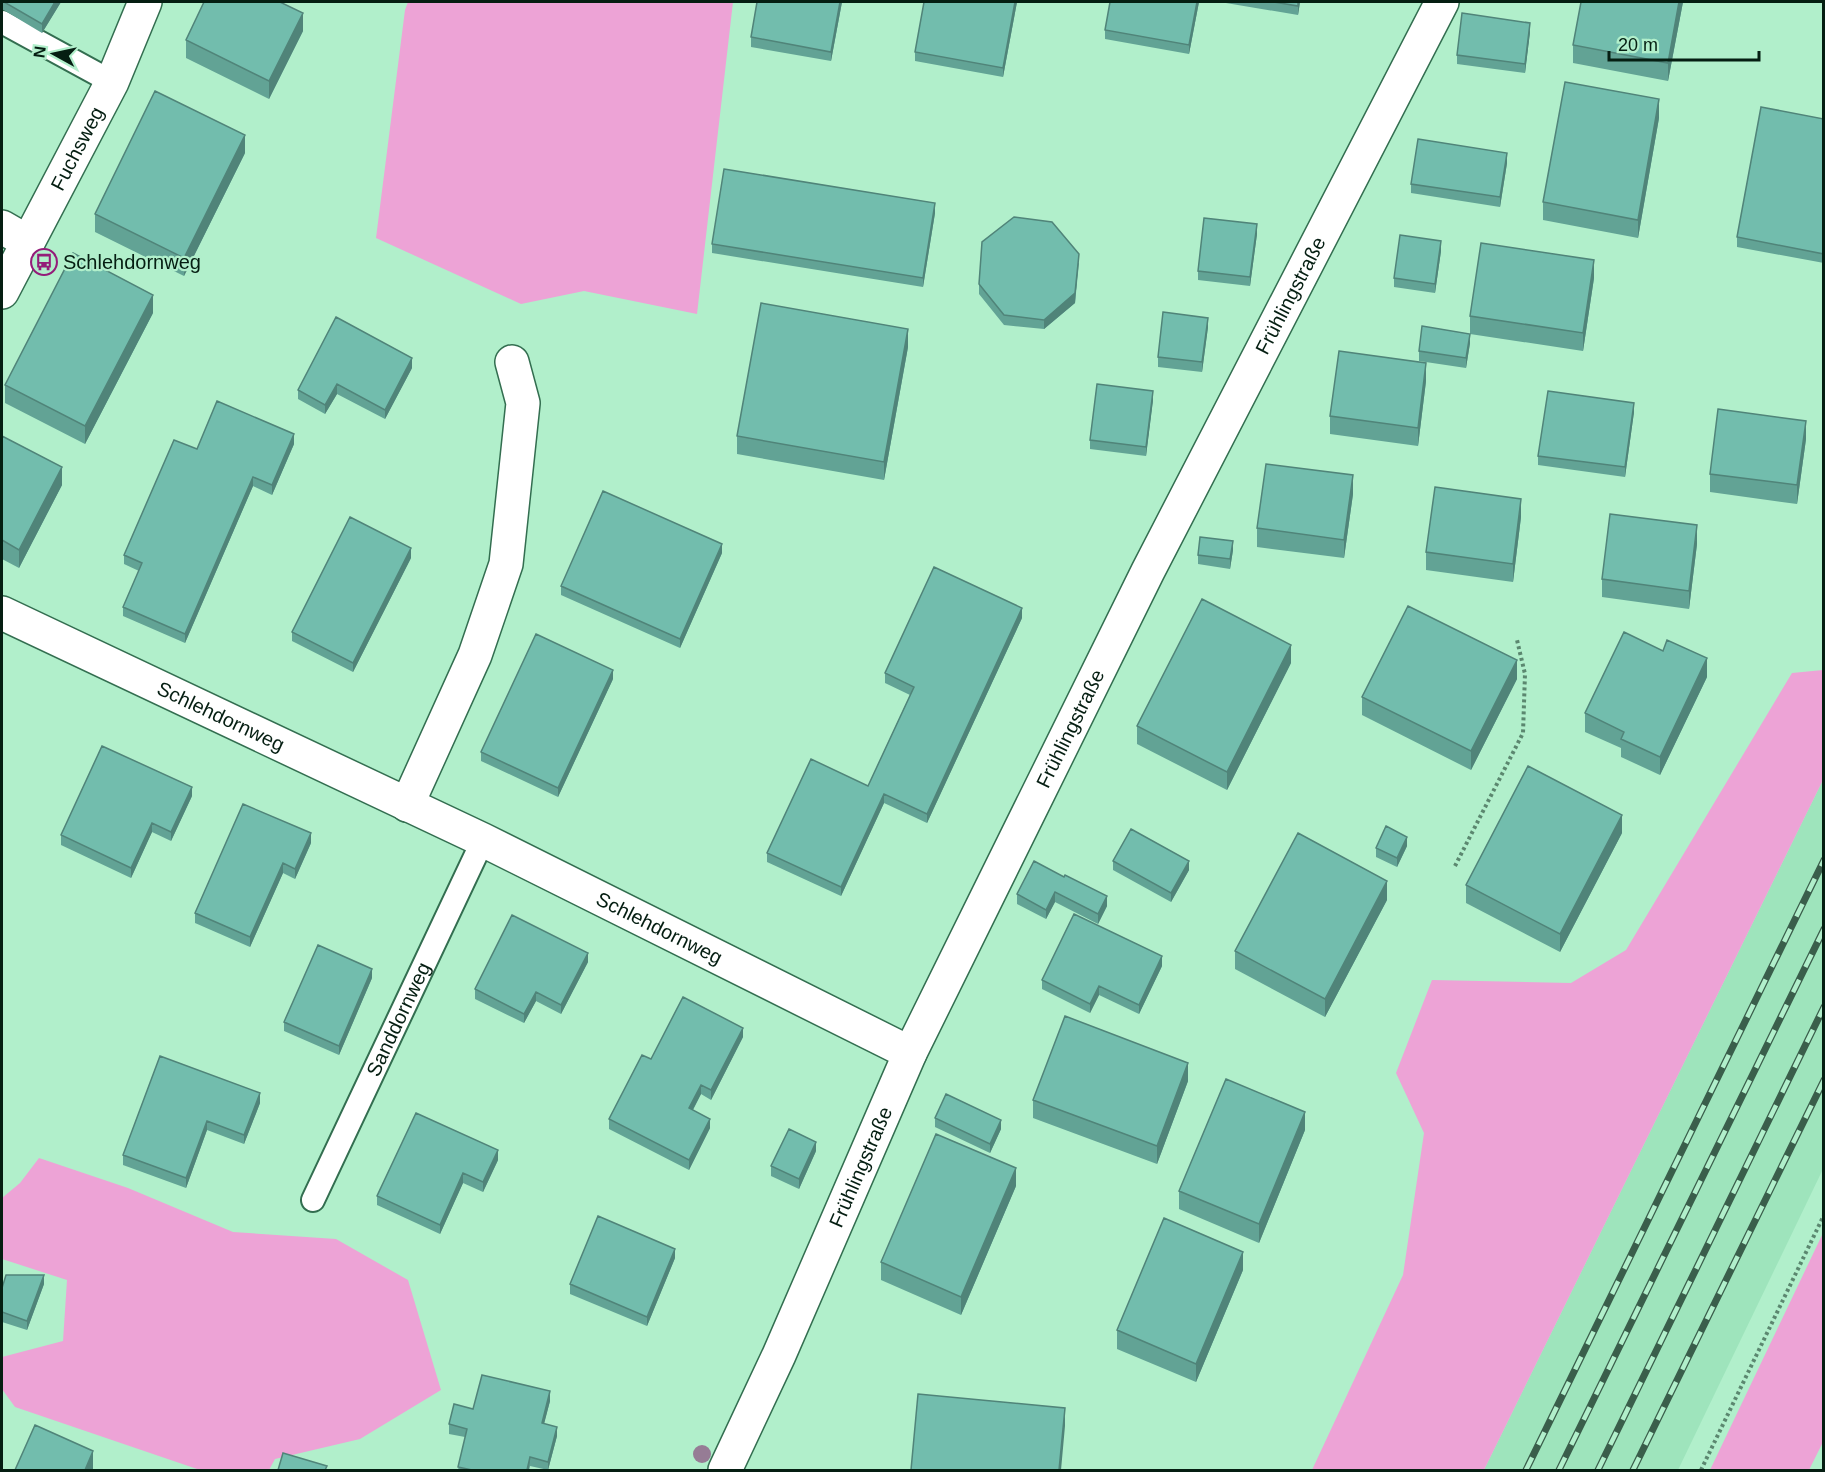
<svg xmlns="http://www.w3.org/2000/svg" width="1825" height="1472" viewBox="0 0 1825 1472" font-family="Helvetica,sans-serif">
<rect width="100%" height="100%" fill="#b1efcb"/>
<!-- built -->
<path fill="#9ee4bc" d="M1823,780V1169L1678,1470H1484Z"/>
<!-- green -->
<path fill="#eda3d6" d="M408,2H733L697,314L584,291L521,304L376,238L405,10Z
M1823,670V780L1484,1470H1312L1403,1275L1424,1133L1396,1073L1432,980L1571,983L1626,950L1792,673Z
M39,1158L128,1188L233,1232L336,1239L408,1280L441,1390L360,1439L275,1459L269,1470H200L15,1407L2,1389V1357L63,1341L67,1280L2,1259V1198L20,1183Z
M1823,1233V1442L1809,1470H1710Z"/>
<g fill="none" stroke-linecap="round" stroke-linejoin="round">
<defs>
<g id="service">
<path d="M2,22L112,82"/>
<path id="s1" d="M313,1200L483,840"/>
</g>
<g id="minor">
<path d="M2,227L28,242"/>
<path id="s2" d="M2,292L112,82L145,2"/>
<path id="s3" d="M2,613L483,840L910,1053"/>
<path d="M407,805L475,655L506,564L523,403L512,362"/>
<path id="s4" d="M725,1470L779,1355L910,1053L1148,571L1442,2"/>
</g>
</defs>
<!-- service casing -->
<use href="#service" stroke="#336e50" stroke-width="26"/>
<!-- minor casing -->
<use href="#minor" stroke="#336e50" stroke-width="36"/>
<!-- path -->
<path stroke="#5b876f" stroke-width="4" stroke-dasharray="3 3" stroke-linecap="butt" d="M1455,866L1523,733L1525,674L1517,640
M1701,1470L1824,1215"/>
<!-- service -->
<use href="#service" stroke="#fff" stroke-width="22"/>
<!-- minor -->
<use href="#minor" stroke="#fff" stroke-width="33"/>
<defs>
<path id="rail" d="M1526,1470L1824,860
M1559,1470L1824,929
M1598,1470L1824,1007
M1633,1470L1824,1080"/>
</defs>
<!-- rail casing -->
<use href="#rail" stroke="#3a5e4b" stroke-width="7"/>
<!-- rail -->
<use href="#rail" stroke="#b1efcb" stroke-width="4.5" stroke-dasharray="14" stroke-linecap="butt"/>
</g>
<!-- trees -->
<circle fill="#967c95" cx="702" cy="1454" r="9"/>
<!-- wall -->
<path fill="#62a395" d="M2,2H61L42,33L2,9Z
M757,2H842L831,61L751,47V37Z
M1017,2L1003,77L915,61V52Z
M1110,2H1199L1189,54L1105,39V30Z
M1220,2H1300L1298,15Z
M1581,2H1683L1668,81L1573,63V45Z
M303,31L269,99L186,58V40Z
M1530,32L1525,73L1457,64V55Z
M1659,118L1638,238L1543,220V202Z
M1824,119V263L1737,247V237Z
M245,153L184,276L95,232V214Z
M1507,163L1500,207L1411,193V184Z
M935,213L923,287L712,253V244Z
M1257,234L1250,286L1198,280V271Z
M1441,251L1435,293L1394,287V278Z
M1079,263L1075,303L1044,329L1004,325L979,294V284Z
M1594,278L1583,351L1470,334V316Z
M153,313L85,444L5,403V385Z
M1208,327L1202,372L1158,367V357Z
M1470,343L1466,368L1419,361V351Z
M908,347L884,480L737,454V436Z
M412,368L385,419L337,394L325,414L298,399V390Z
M1426,381L1418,446L1330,434V416Z
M1153,400L1146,456L1090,449V440Z
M1634,412L1625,477L1538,465V456Z
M2,436L62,485L19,568L2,559Z
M1806,439L1797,504L1710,492V474Z
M294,444L272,495L253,486L185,643L123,616V607L139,571L124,564V555L197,449Z
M1353,494L1344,558L1257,547V528Z
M1521,517L1513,582L1426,570V552Z
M1697,544L1689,609L1602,597V579Z
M1233,550L1230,569L1198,564V555Z
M722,553L680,648L561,595V586Z
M411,558L353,672L292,641V632Z
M1022,618L927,823L884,803L841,896L767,862V853L868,786L910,695L885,683V673Z
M1291,663L1227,790L1137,744V726Z
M1707,677L1660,775L1621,757V748L1585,732V713Z
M613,679L558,797L481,761V752Z
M1517,679L1471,770L1362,715V697Z
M192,796L171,841L152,832L131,878L61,845V835Z
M1622,833L1560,952L1466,903V885Z
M311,843L295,879L283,873L250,947L195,923V913Z
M1407,846L1397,867L1376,857V848Z
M1034,861L1107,906L1098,924L1055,902L1046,919L1017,904V894Z
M1113,861L1189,870L1171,902L1113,870Z
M1387,900L1325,1017L1235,969V951Z
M588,962L561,1014L536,1001L524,1023L475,999V989Z
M1162,966L1139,1014L1099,995L1090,1013L1042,989V980Z
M372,978L339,1055L284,1031V1022Z
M743,1037L711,1100L701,1094L693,1110L710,1128L689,1170L609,1129V1119L651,1059Z
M160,1056L260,1103L244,1144L207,1130L186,1188L123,1165V1155Z
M1188,1081L1157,1164L1033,1118V1100Z
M935,1118L1001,1129L990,1153L935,1127Z
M1305,1130L1259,1243L1179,1209V1191Z
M816,1151L799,1189L771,1176V1166Z
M498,1160L483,1192L463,1183L440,1234L377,1205V1196Z
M1016,1186L961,1315L881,1280V1262Z
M675,1258L647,1326L570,1294V1284Z
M1243,1270L1196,1382L1117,1349V1330Z
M44,1284L27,1330L2,1322V1288Z
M550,1401L544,1423L557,1436L548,1470L530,1466L529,1470H458L465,1437L449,1434V1424L473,1409Z"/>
<!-- shaded-wall -->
<path fill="#508479" d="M55,2H61L42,33V24Z
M840,2H842L831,61V52Z
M1015,2H1017L1003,77V68Z
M1197,2H1199L1189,54V45Z
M1298,2H1300L1298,15Z
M1679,2H1683L1668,81V63Z
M303,13V31L269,99V81Z
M1530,23V32L1525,73V64Z
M1659,99V118L1638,238V220Z
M245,135V153L184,276V258Z
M1507,153V163L1500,207V197Z
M935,203V213L923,287V278Z
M1257,224V234L1250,286V277Z
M1441,241V251L1435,293V284Z
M1079,254L1075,303L1044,329V320Z
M1594,260V278L1583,351V333Z
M153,295V313L85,444V426Z
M1208,318V327L1202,372V362Z
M908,329V347L884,480V462Z
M1470,334V343L1466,368V358Z
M412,358V368L385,419V410Z
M1426,363V381L1418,446V428Z
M337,384V394L325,414V405Z
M1153,391V400L1146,456V447Z
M1634,403V412L1625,477V467Z
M1806,421V439L1797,504V485Z
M294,434V444L272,495V485Z
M62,467V485L19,568V550Z
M1353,475V494L1344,558V540Z
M253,477V486L185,643V634Z
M1521,499V517L1513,582V564Z
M1697,525V544L1689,609V591Z
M1233,541V550L1230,569V559Z
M722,544V553L680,648V639Z
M411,548V558L353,672V663Z
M1022,608V618L927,823V814Z
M1291,645V663L1227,790V772Z
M1707,658V677L1660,775V757Z
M1517,660V679L1471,770V751Z
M613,670V679L558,797V788Z
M192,787V796L171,841V832Z
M884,794V803L841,896V887Z
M1622,815V833L1560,952V934Z
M152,823V832L131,878V868Z
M311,833V843L295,879V869Z
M1407,837V846L1397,867V858Z
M1189,861V870L1171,902V893Z
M283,863V873L250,947V937Z
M1387,881V900L1325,1017V999Z
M1055,892V902L1046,919V910Z
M1107,896V906L1098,924V914Z
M588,953V962L561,1014V1005Z
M1162,956V966L1139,1014V1005Z
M372,969V978L339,1055V1046Z
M1099,986V995L1090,1013V1004Z
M536,992V1001L524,1023V1014Z
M743,1028V1037L711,1100V1090Z
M1188,1063V1081L1157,1164V1146Z
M701,1085V1094L689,1117V1108Z
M260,1093V1103L244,1144V1135Z
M1305,1112V1130L1259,1243V1224Z
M710,1119V1128L689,1170V1160Z
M1001,1120V1129L990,1153V1144Z
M207,1121V1130L186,1188V1178Z
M816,1142V1151L799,1189V1179Z
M498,1150V1160L483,1192V1182Z
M1016,1168V1186L961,1315V1297Z
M463,1173V1183L440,1234V1225Z
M675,1249V1258L647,1326V1317Z
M1243,1252V1270L1196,1382V1364Z
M44,1275V1284L27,1330V1321Z
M550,1391V1401L542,1432V1423Z
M1065,1408V1426L1061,1470H1059Z
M557,1427V1436L548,1470V1462Z
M93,1451V1470H85Z
M530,1457L529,1470H527Z"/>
<!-- building -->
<path fill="#72bdad" stroke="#508479" stroke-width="1.5" d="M4,2H55L42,24Z
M204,2H280L303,13L269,81L186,40Z
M757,2H840L831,52L751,37Z
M924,2H1015L1003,68L915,52Z
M1110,2H1197L1189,45L1105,30Z
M1274,2H1298V6Z
M1581,2H1679L1668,63L1573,45Z
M1462,13L1530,23L1525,64L1457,55Z
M1565,82L1659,99L1638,220L1543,202Z
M155,91L245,135L184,258L95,214Z
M1761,107L1824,119V254L1737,237Z
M1418,139L1507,153L1500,197L1411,184Z
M724,169L935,203L923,278L712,244Z
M1014,217L1052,222L1079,254L1075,293L1044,320L1004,315L979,284L982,242Z
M1204,218L1257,224L1250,277L1198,271Z
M1400,235L1441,241L1435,284L1394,278Z
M1481,243L1594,260L1583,333L1470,316Z
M73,253L153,295L85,426L5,385Z
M761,303L908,329L884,462L737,436Z
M1163,312L1208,318L1202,362L1158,357Z
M336,317L412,358L385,410L337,384L325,405L298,390Z
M1422,326L1470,334L1466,358L1419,351Z
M1339,351L1426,363L1418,428L1330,416Z
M1097,384L1153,391L1146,447L1090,440Z
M1548,391L1634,403L1625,467L1538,456Z
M217,401L294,434L272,485L253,477L185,634L123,607L142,563L124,555L174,440L197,449Z
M1718,409L1806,421L1797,485L1710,474Z
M2,436L62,467L19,550L2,540Z
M1266,464L1353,475L1344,540L1257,528Z
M1435,487L1521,499L1513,564L1426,552Z
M603,491L722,544L680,639L561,586Z
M1610,514L1697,525L1689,591L1602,579Z
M350,517L411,548L353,663L292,632Z
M1200,537L1233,541L1230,559L1198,555Z
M934,567L1022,608L927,814L884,794L841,887L767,853L811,759L868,786L914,687L885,673Z
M1202,599L1291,645L1227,772L1137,726Z
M1408,606L1517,660L1471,751L1362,697Z
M1624,632L1663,651L1667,640L1707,658L1660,757L1621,739L1624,732L1585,713Z
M536,634L613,670L558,788L481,752Z
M102,746L192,787L171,832L152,823L131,868L61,835Z
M1528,766L1622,815L1560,934L1466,885Z
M243,804L311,833L295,869L283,863L250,937L195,913Z
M1386,826L1407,837L1397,858L1376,848Z
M1131,829L1189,861L1171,893L1113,861Z
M1298,833L1387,881L1325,999L1235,951Z
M1034,861L1064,877L1065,875L1107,896L1098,914L1055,892L1046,910L1017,894Z
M1074,914L1162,956L1139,1005L1099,986L1090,1004L1042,980Z
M512,915L588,953L561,1005L536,992L524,1014L475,989Z
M318,945L372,969L339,1046L284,1022Z
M683,997L743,1028L711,1090L701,1085L689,1108L710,1119L689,1160L609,1119L642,1055L651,1059Z
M1065,1016L1188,1063L1157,1146L1033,1100Z
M160,1056L260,1093L244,1135L207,1121L186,1178L123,1155Z
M1226,1079L1305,1112L1259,1224L1179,1191Z
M946,1094L1001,1120L990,1144L935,1118Z
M416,1113L498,1150L483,1182L463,1173L440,1225L377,1196Z
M789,1129L816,1142L799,1179L771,1166Z
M936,1134L1016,1168L961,1297L881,1262Z
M598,1216L675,1249L647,1317L570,1284Z
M1164,1218L1243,1252L1196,1364L1117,1330Z
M6,1275H44L27,1321L2,1312V1288Z
M482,1375L550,1391L542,1423L557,1427L548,1462L530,1457L527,1470H472L458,1467L467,1429L449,1424L454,1404L473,1409Z
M918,1394L1065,1408L1059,1470H911Z
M35,1425L93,1451L85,1470H15Z
M283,1453L327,1466L325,1470H278Z"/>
<!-- icons -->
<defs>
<symbol id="bus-ring" viewBox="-11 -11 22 22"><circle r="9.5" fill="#b1efcb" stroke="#941c79" stroke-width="1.5"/><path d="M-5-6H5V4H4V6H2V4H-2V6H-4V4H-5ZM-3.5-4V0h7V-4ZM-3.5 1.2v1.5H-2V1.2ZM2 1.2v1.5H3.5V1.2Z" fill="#941c79"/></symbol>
</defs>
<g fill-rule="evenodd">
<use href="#bus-ring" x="29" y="247" width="30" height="30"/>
</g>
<g text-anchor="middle" stroke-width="4.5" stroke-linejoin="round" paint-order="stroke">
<!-- street labels -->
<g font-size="20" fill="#051e12" stroke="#b1efcb">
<text dy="7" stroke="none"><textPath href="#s2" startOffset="162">Fuchsweg</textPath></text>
<text dy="7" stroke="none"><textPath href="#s4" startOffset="1304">Frühlingstraße</textPath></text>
<text dy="7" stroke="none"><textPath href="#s3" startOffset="242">Schlehdornweg</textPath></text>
<text dy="7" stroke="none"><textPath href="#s4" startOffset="818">Frühlingstraße</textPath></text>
<text dy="7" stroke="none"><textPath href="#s3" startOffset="729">Schlehdornweg</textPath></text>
<text dy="7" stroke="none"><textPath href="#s1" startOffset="200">Sanddornweg</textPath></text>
<text dy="7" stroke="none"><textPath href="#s4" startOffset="332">Frühlingstraße</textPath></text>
</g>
<!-- poi labels -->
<g font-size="20" fill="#051e12" stroke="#b1efcb" text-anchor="start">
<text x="63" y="269">Schlehdornweg</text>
</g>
</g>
<!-- border -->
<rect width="1825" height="1472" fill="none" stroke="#051e12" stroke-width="6"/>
<!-- north arrow -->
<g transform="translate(54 54) rotate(278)" stroke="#b1efcb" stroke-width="4.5" paint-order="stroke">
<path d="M0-4.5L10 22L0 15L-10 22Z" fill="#051e12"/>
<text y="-9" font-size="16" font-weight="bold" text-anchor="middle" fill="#051e12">N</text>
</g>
<!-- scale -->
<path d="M1609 51v9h150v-9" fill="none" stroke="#051e12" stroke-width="3"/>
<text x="1618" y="51" font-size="18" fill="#051e12" stroke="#b1efcb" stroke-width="4.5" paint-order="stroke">20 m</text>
</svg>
